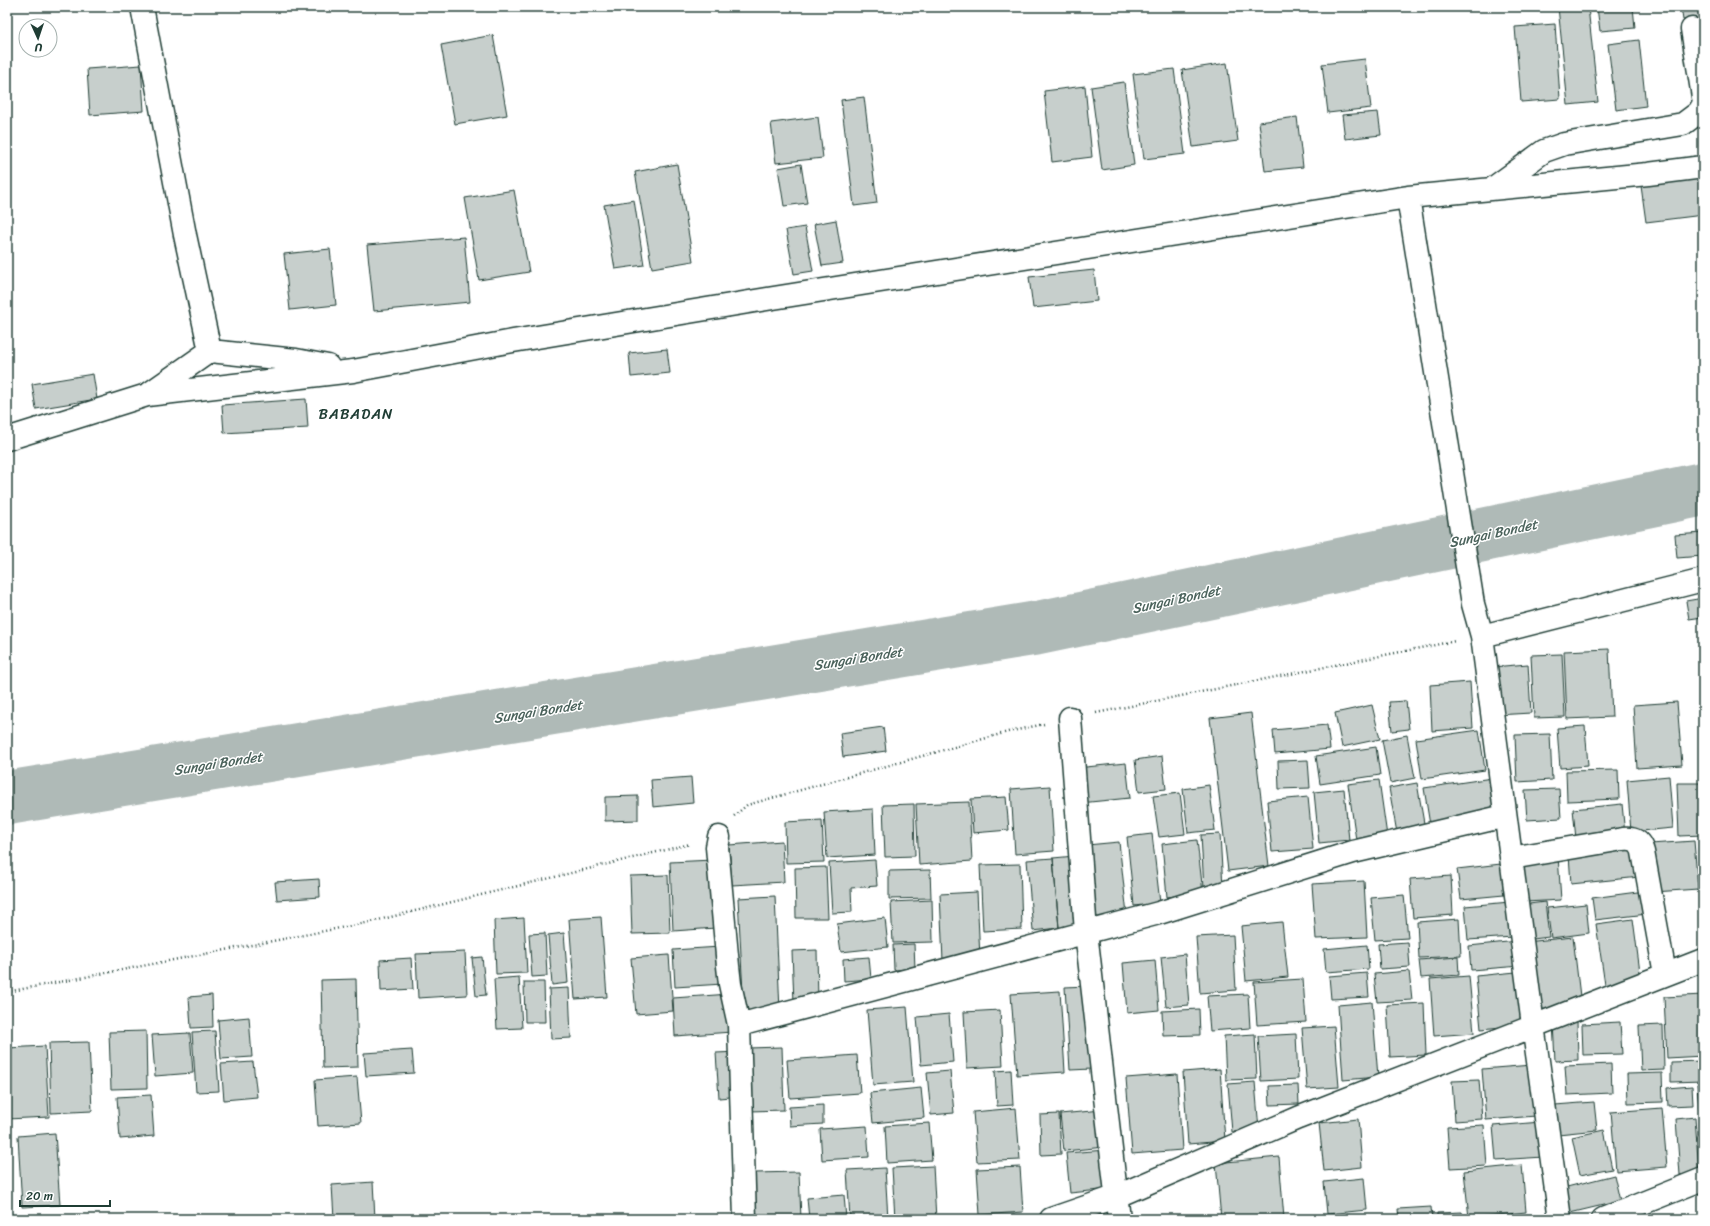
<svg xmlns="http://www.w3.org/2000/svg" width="1710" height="1226" viewBox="0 0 1710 1226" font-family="Sriracha,sans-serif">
<rect width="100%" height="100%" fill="#fff"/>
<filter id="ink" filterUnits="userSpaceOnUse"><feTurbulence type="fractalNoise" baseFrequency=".025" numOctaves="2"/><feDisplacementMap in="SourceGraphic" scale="8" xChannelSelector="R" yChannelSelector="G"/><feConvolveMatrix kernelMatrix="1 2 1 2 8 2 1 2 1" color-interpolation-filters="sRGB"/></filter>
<g filter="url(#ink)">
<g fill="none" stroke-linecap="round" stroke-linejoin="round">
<!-- river -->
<path stroke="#afbab7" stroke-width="54" d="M7,798L1038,628L1703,489"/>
</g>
<!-- building -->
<path fill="#c7cfcc" stroke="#1f3d34" d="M1558,7H1588L1598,102L1568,105Z
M1597,7H1633L1635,28L1600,31Z
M1681,7H1703V18L1683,20Z
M1555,24L1560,99L1521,102L1515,27Z
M493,35L507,115L455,124L441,45Z
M1639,40L1646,106L1616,110L1608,44Z
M1365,59L1371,108L1328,113L1322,64Z
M1227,63L1238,141L1193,147L1182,70Z
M141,65L144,111L90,115L87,69Z
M1174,69L1185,154L1144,159L1133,74Z
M1124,82L1134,165L1102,170L1091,87Z
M1085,86L1092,157L1052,162L1044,91Z
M864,97L877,203L854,206L841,100Z
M1378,112L1381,135L1345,139L1342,115Z
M818,117L823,158L776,163L771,123Z
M1297,117L1303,167L1265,171L1259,122Z
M677,164L693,261L652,268L635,172Z
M801,164L807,203L784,206L778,168Z
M1703,178V215L1646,222L1641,186Z
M514,190L529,272L479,280L465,198Z
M634,200L644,265L615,269L604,205Z
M836,220L843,263L822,266L814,224Z
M805,227L813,271L794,274L786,230Z
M464,237L470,302L374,311L367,245Z
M330,249L336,305L290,310L284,254Z
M1094,270L1097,301L1033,308L1029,277Z
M667,349L670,373L631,377L629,353Z
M93,374L97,399L36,409L32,384Z
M306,399L308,428L224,433L222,405Z
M1703,533V556L1677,558L1675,535Z
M1703,598V617L1689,619L1686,601Z
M1609,649L1612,717L1567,719L1564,651Z
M1562,654L1565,717L1534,718L1531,655Z
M1528,664L1531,713L1496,715L1492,667Z
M1470,682L1473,728L1432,731L1430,685Z
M1406,701L1409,729L1392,731L1389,702Z
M1677,702L1682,765L1637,768L1633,705Z
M1372,705L1380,739L1342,747L1335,713Z
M1251,713L1269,866L1228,871L1210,718Z
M1327,725L1330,749L1275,754L1273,730Z
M1585,726L1588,766L1560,768L1557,728Z
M883,727L886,751L843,757L840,733Z
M1479,730L1485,770L1422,779L1416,739Z
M1550,734L1552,780L1517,782L1515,735Z
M1407,735L1415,778L1390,783L1382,740Z
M1376,747L1380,775L1320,784L1316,756Z
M1162,756L1166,789L1139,792L1135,760Z
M1308,760L1310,788L1279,789L1278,761Z
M1126,763L1130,798L1080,803L1076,768Z
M1618,770L1619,799L1567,801L1566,771Z
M1669,776L1673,828L1631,832L1627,780Z
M691,777L693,803L653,807L651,780Z
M1492,778L1497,816L1430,825L1424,788Z
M1379,780L1387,836L1356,840L1348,784Z
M1417,783L1425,829L1397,833L1389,788Z
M1677,783H1703V835L1679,836Z
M1209,785L1215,830L1188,833L1183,789Z
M1050,786L1054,851L1015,854L1011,789Z
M1344,789L1349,840L1319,843L1314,792Z
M1559,789L1561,818L1527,820L1525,790Z
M1180,793L1185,834L1159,837L1153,796Z
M638,796V820L605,821V797Z
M1006,797L1009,830L973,833L971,799Z
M1308,797L1313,849L1272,852L1267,801Z
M969,802L972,861L919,865L916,804Z
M914,804L915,856L885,857L883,805Z
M1622,804L1625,835L1576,839L1573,809Z
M873,809L875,855L827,858L824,812Z
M822,820L824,862L786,863L785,822Z
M1152,834L1160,903L1134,906L1127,837Z
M1220,834L1223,888L1204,889L1201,835Z
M1197,840L1203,893L1167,897L1162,844Z
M782,841L784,882L732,885L729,845Z
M1694,841L1698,889L1654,892L1650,844Z
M1119,842L1127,915L1094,919L1087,845Z
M1637,849L1640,877L1571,884L1569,855Z
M1075,856L1081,926L1059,928L1053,858Z
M1558,856L1561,900L1525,902L1522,859Z
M1053,858L1059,928L1033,931L1027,860Z
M713,860L716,928L673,931L670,862Z
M875,860L877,886L851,888L852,912L832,913L829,863Z
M1020,864L1022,929L983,931L980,865Z
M1501,864L1504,895L1461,899L1457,869Z
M826,867L828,918H796L795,868Z
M930,870L931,898L889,899V871Z
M668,875L670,933L632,934L630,876Z
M1451,876L1453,915L1413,918L1410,879Z
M319,879L320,897L277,900L275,882Z
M1364,881L1367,937L1316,939L1312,884Z
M1645,891L1647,914L1595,920L1592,898Z
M977,892L980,959L943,961L940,894Z
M1404,895L1408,938L1375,940L1371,898Z
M775,896L780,1011L744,1013L738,898Z
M932,900L933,942L893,943L891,902Z
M1510,902L1513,937L1468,940L1465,906Z
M1545,902L1549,937L1525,940L1521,905Z
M1586,904L1589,933L1551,938L1547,908Z
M601,917L607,997L575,999L569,919Z
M524,918L527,973L496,974L494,920Z
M885,918L888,947L841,952L837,924Z
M1459,919L1461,956L1419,958L1417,922Z
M1633,919L1641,980L1605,985L1596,924Z
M1282,922L1288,977L1246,981L1241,926Z
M545,933L547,976L532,977L529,934Z
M564,933L568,983L552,985L548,935Z
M1233,935L1236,990L1200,993L1196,937Z
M1573,937L1581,1005L1534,1011L1526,942Z
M1517,941L1520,966L1471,970L1469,946Z
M1408,942L1410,967L1380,969L1378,944Z
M914,944L915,969L894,970L893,945Z
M1367,945L1369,969L1326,972L1324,949Z
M720,947L723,984L675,987L673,950Z
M817,950L818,1003H794L792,951Z
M465,952L467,995L418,998L416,954Z
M1185,954L1189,1005L1166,1007L1161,957Z
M669,955L673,1011L636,1014L631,958Z
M482,957L486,995L476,996L472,958Z
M869,957L871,979L844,981L843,959Z
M1458,957L1459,975L1421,978L1419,960Z
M411,958L413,989L381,991L380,960Z
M1155,960L1159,1010L1127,1013L1123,963Z
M1409,971L1412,1000L1377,1002L1374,974Z
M1516,972L1521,1025L1481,1029L1476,976Z
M1367,973L1369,997L1331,999L1329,976Z
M1469,976L1474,1033L1434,1036L1430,979Z
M519,977L522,1028L497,1029L494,979Z
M356,979L358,1067L323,1068L321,980Z
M1303,979L1306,1022L1257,1025L1254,982Z
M524,982H544L545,1022H525Z
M1086,986L1092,1069L1070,1070L1065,987Z
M569,988L571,1038L551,1039L549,989Z
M1060,991L1065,1072L1017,1075L1011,994Z
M730,994L732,1032L675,1036L673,998Z
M1248,994L1250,1028L1210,1031L1207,996Z
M212,995L213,1027L191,1028L189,997Z
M1703,995V1056L1667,1058L1664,997Z
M1372,1002L1378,1077L1343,1080L1338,1005Z
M1424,1003L1426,1055L1390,1057L1387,1005Z
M907,1007L913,1082L873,1085L867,1010Z
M1199,1009L1200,1035L1163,1036L1162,1011Z
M1000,1010L1003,1066L967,1068L964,1012Z
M949,1014L953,1062L921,1065L917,1017Z
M249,1017L252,1057L221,1059L218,1020Z
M1577,1021L1578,1060L1555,1061L1553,1022Z
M1620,1022L1622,1054L1583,1055L1582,1024Z
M1663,1025L1664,1070L1641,1071L1639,1026Z
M1334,1026L1339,1087L1307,1089L1302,1028Z
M146,1031L147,1088L111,1089L109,1032Z
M215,1031L219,1091L196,1092L192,1032Z
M190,1033L193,1073L155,1076L152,1035Z
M1255,1034L1257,1079L1226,1080L1224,1036Z
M1296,1034L1298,1079L1261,1081L1258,1036Z
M89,1042L92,1111L51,1113L49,1043Z
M45,1046L49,1117L7,1119V1048Z
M782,1047L784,1110L750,1111L748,1048Z
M412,1050L414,1073L366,1076L364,1053Z
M738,1052L741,1096L719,1098L716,1053Z
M857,1055L860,1093L790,1098L787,1060Z
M1703,1061V1081L1671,1082V1062Z
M253,1062L257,1097L224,1100L221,1064Z
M1611,1064L1612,1093L1567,1095L1565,1066Z
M1532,1065L1536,1116L1486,1120L1482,1069Z
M1220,1069L1225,1141L1188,1144L1183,1072Z
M1011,1070L1013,1105L997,1106L995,1071Z
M950,1071L954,1113L931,1115L927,1073Z
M1662,1073L1663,1102L1628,1103L1627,1074Z
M1177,1074L1182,1150L1132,1154L1126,1078Z
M357,1077L361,1123L318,1126L315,1080Z
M1479,1080L1482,1119L1455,1121L1452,1081Z
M1255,1082L1259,1130L1232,1132L1228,1084Z
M1703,1083V1107L1699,1108L1697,1084Z
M1298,1085L1299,1104L1270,1105L1269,1086Z
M1692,1086L1693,1105L1668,1106L1667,1088Z
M921,1088L924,1118L873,1123L870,1093Z
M151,1095L154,1136L120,1139L117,1097Z
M1594,1102L1597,1130L1558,1134L1555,1105Z
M823,1105V1124L790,1126L789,1107Z
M1016,1108L1020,1160L977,1162L973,1112Z
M1662,1108L1667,1167L1616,1171L1611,1112Z
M1102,1110L1105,1147L1064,1151L1060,1114Z
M1703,1111V1164H1702L1700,1112Z
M1059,1114L1061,1154L1041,1155L1040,1115Z
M1695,1117L1699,1173L1680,1175L1676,1119Z
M1358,1119L1362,1167L1324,1171L1319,1123Z
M1541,1122L1544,1157L1496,1160L1493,1126Z
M929,1123L932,1160L887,1163L885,1126Z
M1484,1125L1487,1166L1450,1168L1447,1127Z
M867,1126L869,1157L822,1160L820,1129Z
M1604,1130L1612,1169L1580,1175L1572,1137Z
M55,1133L60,1205L22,1207L18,1136Z
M1106,1150L1110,1189L1070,1193L1066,1153Z
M1279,1157L1284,1219H1221L1216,1163Z
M1522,1165L1526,1212L1469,1218L1464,1171Z
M933,1166L936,1219H895L892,1168Z
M1020,1167L1023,1212L980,1215L977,1169Z
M885,1168L888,1219H850L847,1170Z
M799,1172L801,1219H756L755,1173Z
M1614,1175L1620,1201L1570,1213L1563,1188Z
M1364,1178L1367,1210L1327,1214L1324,1182Z
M373,1182L375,1219H334L332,1185Z
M844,1195L846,1219H809L807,1198Z
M1431,1207L1432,1219H1399L1398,1209Z
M1462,1212L1463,1219H1437V1213Z"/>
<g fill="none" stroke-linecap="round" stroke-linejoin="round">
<defs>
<path id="minor" d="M142,7L185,235L210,351
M1692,29L1703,97
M1492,189L1544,151L1564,144L1683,124L1699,112L1703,105
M1408,197L1473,604L1482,636L1533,1025L1560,1219
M150,393L210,351L296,360L328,366
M7,439L147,395L353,371L513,341L767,299L1408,197L1648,174L1703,167
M1482,636L1703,580
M1070,718L1086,932L1119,1219
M719,837L717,847L728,966L730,984L739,1025L1159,913L1353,852L1505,816
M1511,858L1623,839C1634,838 1640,840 1643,852L1665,974
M739,1025L745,1219
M1051,1219L1115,1197L1298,1118L1703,960
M1603,1219L1703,1179"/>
</defs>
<!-- minor casing -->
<use href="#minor" stroke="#1f3d34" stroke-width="25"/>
<!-- path -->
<path stroke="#1f3d34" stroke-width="2.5" stroke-dasharray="1 3" stroke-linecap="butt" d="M1096,713L1455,641
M734,816L747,805L1008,732L1044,724
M7,992L366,923L690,844"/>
<!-- minor -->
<use href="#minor" stroke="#fff" stroke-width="22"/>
</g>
</g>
<g text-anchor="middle" stroke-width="3" stroke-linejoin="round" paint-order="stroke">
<!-- water labels -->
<g font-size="14" font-style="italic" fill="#4a625b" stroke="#fff">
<text transform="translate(1493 533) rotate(-12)" y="5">Sungai Bondet</text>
<text transform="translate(1176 599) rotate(-12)" y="5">Sungai Bondet</text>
<text transform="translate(858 658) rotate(-9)" y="5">Sungai Bondet</text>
<text transform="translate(538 711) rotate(-9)" y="5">Sungai Bondet</text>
<text transform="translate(218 763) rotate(-9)" y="5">Sungai Bondet</text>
</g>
<!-- quarter labels -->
<g font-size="15" letter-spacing="1" fill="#1f3d34" stroke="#fff">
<text x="356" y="419">BABADAN</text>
</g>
</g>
<!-- margin -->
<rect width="1710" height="1226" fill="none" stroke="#fff" stroke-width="24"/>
<rect x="12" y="12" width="1686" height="1202" fill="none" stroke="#1f3d34" stroke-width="1.5" filter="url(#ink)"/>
<!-- north arrow -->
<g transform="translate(38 38) rotate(177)"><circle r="19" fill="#ffffff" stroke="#a5b1ae"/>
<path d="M0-3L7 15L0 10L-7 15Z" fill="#1f3d34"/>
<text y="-6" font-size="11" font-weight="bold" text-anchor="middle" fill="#1f3d34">U</text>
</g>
<!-- scale -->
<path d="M20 1200v6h90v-6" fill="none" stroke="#1f3d34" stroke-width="2"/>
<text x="26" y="1200" font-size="12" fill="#1f3d34" stroke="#ffffff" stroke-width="3" paint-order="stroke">20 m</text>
</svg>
